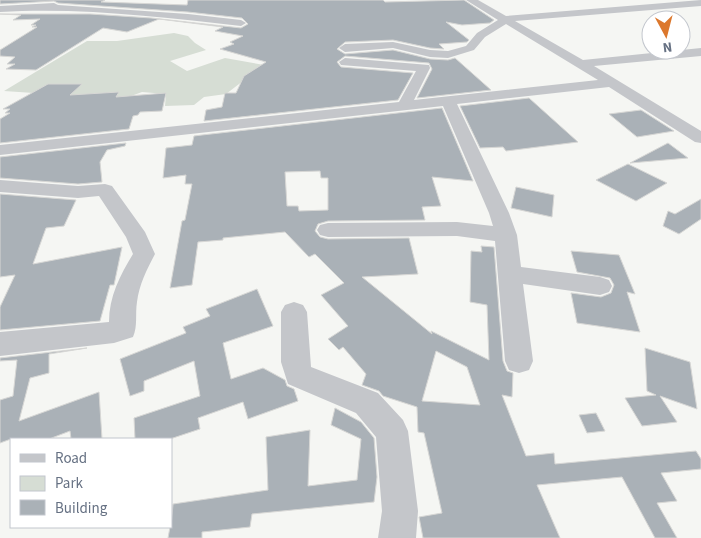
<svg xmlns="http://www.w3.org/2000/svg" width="701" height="538" viewBox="0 0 701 538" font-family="'Source Sans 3',sans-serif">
<rect width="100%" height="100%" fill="#f5f6f3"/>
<!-- green -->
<path fill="#d6ddd4" d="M174,33L188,36L195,43L206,50L170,61L187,71L225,58L264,65L226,94L204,97L194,105L165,106L166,94L142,92L123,99L4,91L87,41H117Z"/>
<!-- building -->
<path fill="#aab1b7" stroke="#d7d7d5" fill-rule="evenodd" d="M0,0H105L101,2L187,5L188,0H383L385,2L464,0L494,20L490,23L462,25L446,22L469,40L467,42L439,44L444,49L430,48L393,40L345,42L337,49L345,54L393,50L430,59L448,60L455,58L491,90L417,98L432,69L429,63L345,56L337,62L341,67L413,73L398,100L204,121L206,110L222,107L225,93H236L244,76L266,62L220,49L234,44L230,42L243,36L215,31L223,27L159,19L127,32L103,28L36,70L6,69L15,64H7L15,57L0,56V50L37,27H32L36,25H31L40,19L13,20L21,15L0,14H90L151,18L241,28L248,24L242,18L188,12L58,3L54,1L0,4Z
M48,84H82L70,95L119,92L116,97L166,93L162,111L140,112L138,115L133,116L129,129L0,143V119L10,113H5L10,109H3Z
M529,98L578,142L506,151L503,147L480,148L460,106Z
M442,108L473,181L432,177L441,206L422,207L425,220L328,221L318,224L315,231L320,237L328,239L409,238L418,274L362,277L432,334L431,331L489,360L487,305L470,302L471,251L482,252L481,246L494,247L503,361L507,371L513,373L512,397L502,395L526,456L554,453L555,464L696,451L701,459V469L661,473L677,501L657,503L677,538H655L622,477L537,485L560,538H423L419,517L442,513L424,433L418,432L417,407L383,396L379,391L362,385L366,374L343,347L339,350L328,339L348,326L321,295L344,283L315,254L309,257L285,232L223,238V240L198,242L192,285L170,288L182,221L185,220L192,184H185L186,175L163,178L166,148L192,145L194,136L202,135ZM320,171L321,178H328V210L299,211L298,206H287L285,172ZM436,351L467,367L480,405L422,401Z
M641,110L674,131L637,137L609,114Z
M126,143L125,146L107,150L100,162L102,182L78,184L0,178V157Z
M668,143L688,158L630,163Z
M628,164L667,183L636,201L596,180Z
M516,187L554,195L552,217L511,208Z
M0,194L76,200L64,226L46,228L33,264L122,247L114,285H110L100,321L0,330V307L15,275L0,277Z
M701,199V219L679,234L663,226L668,211L675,214Z
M571,251L619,255L635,294L627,292L640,332L577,323L571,293L601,297L611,293L614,285L610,278L577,272Z
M257,289L273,326L223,343L231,379L263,368L285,380L287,386L294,389L298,401L248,419L243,402L198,418L200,429L170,439H135L134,418L200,396L194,361L144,381V391L130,396L120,359L186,333L183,327L210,316L206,309Z
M87,348L49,354V373L30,378L19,421L99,392L102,439H71L70,431L49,439H11L0,443V400L13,396L17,360L0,361V358Z
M645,348L690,362L697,409L660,396L677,422L642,426L625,398L656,395L647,391Z
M335,408L361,422L374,438L377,477L374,502L252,514L250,527L202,532V538H168L170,527H171L173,504L268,490L266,437L310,430L308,486L357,480L361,439L331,425Z
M596,413L605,431L587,433L579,415Z"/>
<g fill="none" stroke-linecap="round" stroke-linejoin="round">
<!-- minor -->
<path fill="#c4c6ca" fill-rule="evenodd" d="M466,0H478L506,16L701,0V6L515,21L583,60L701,48V56L594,66L701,131V143L695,142L609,87L457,104L509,213L517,235L521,267L600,277L609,280L612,286L609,292L600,295L523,284L533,361L529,370L519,373L509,370L505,361L495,241L457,236L328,237L320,235L317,230L320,225L328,223L457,222L493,226L489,213L443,106L0,155V145L399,102L416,71L341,65L339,62L345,58L429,65L430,68L414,100L598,80L506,24L485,37L474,50L448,58L430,57L393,48L345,52L339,48L345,44L393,42L430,50L448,51L466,46L477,33L498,20Z
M54,3L58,5L188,14L241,20L246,23L241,26C163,17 78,7 0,12V6Z
M0,180L78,186L105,184L112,186L145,232L155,254C147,269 139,285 137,302C135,314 138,326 133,337L114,343L0,356V332L109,322C109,297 120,275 133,254L126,237L99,196L78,198L0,192Z
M294,302L303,305L307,312L311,367L378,393L403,420L408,431L418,511L416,538H378L382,511L376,437L356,413L288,384L281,362V312L285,305Z"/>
</g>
<!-- legend -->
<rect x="10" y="438" width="162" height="90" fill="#ffffff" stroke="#c2c6cd"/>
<rect x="20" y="454" width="25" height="8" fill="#c4c6ca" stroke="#c2c6cd"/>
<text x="55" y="463" font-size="15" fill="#667183">Road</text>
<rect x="20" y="476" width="25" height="15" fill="#d6ddd4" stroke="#c2c6cd"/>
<text x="55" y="488" font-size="15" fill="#667183">Park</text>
<rect x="20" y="500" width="25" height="15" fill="#aab1b7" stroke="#c2c6cd"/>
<text x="55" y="513" font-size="15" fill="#667183">Building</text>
<!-- north arrow -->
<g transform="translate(666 35) rotate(173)"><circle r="24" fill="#ffffff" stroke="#c2c6cd"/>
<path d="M0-4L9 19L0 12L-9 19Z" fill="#dc782d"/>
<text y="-8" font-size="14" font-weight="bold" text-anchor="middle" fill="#667183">N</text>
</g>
</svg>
